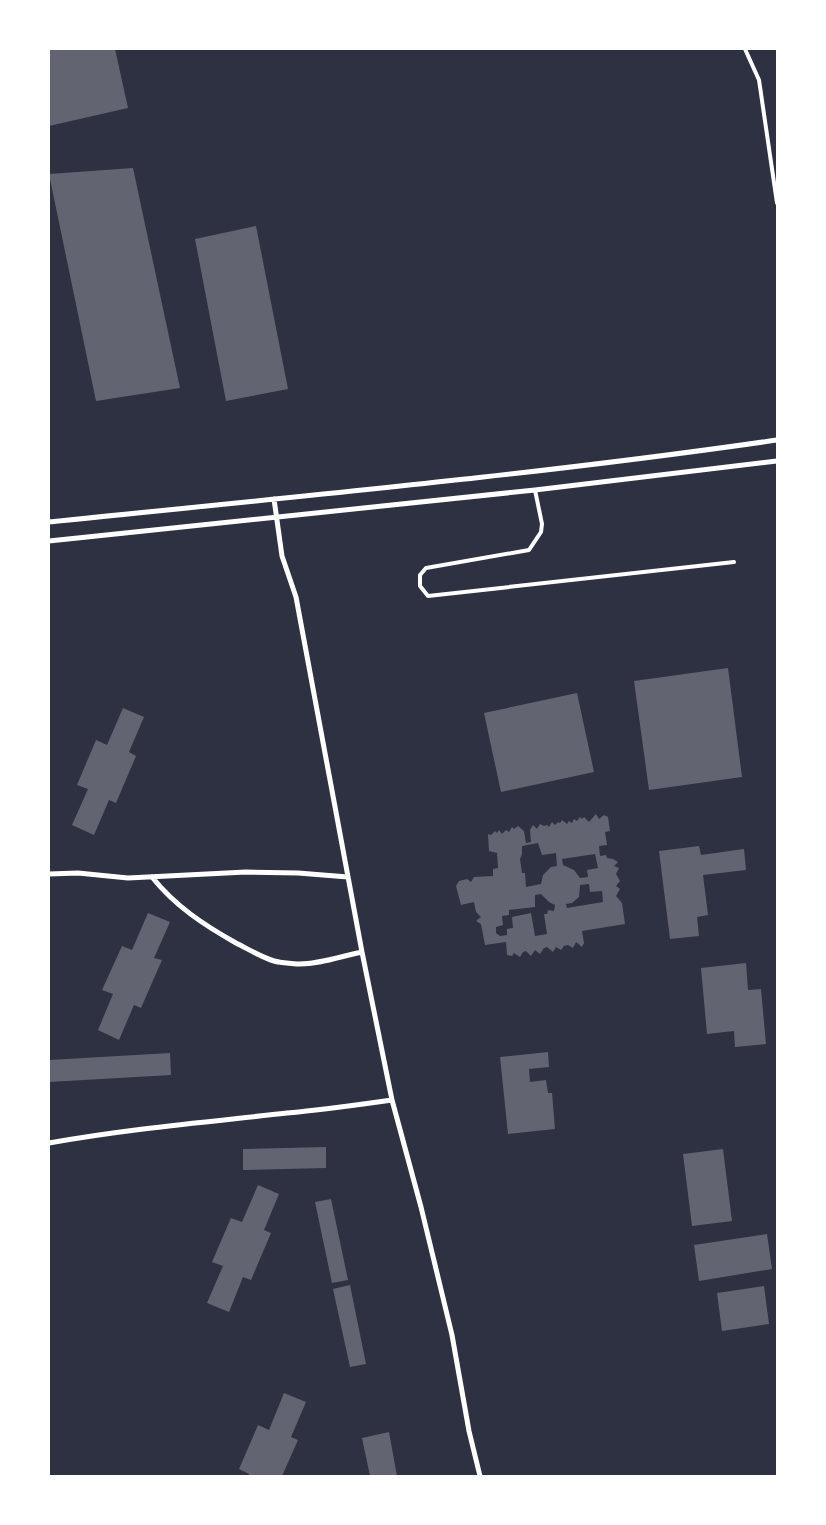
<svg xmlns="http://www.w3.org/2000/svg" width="826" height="1525" viewBox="0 0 826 1525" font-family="'Space Grotesk',sans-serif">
<rect width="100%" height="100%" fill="#2d3142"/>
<!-- building -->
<path fill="#626471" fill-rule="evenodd" d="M49,49H115L128,108L49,126Z
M133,168L180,388L96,401L49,174Z
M256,226L288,389L226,401L195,239Z
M728,668L742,777L649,790L634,681Z
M577,693L594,772L501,792L484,713Z
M123,708L144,717L129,752L136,756L116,803L109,800L94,835L72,825L88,789L77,785L96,740L107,745Z
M596,814L599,819L604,815L608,817L610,831L605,832L607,845L599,846L600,856L606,855L607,858L613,859L618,862L614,866L619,868L616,874L620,881L616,886L620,889L616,896L622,903L625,924L582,931L584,943L582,947L576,942L573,948L568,945L564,946L561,950L556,947L553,952L547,947L544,948L540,954L535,950L531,956L526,951L523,952L520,957L514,953L512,956L507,955L506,942L485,945L481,924L476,921L481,917L476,912L474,902L461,905L456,886L459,881L467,879L471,882L474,877L493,876V869L498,868L497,853L489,851L488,834L491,835L495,831L497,833L499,830L502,834L506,830L509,832L512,827L514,829L518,826L524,831L526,843L531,842L530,830L533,825L537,829L540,824L544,826L547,825L549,827L552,822L555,825L558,822L560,823L562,820L567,824L569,821L572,823L574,819L577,821L580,817L582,819L584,817L589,822ZM538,843L542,855L556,853L557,866L551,867L543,875L541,884L526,887L525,873H522L520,859L522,854V846ZM595,854L598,868L587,870L588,877L580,878L574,870L563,865L562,859ZM589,884L590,892L602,891L603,902L567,908L566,904L572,903L579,897L580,885ZM541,894L549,902L555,905L554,911L548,910L547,914H544L547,934L535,936L531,913L512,917L513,928L507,929V935L500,936L496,933V927L503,925L502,916L509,915V910L535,907V895Z
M699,846L701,855L744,849L746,870L703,875L708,915L697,917L699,936L670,939L659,851Z
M148,913L170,922L154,958L162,960L141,1008L134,1005L119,1040L98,1030L113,994L102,990L122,946L132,950Z
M746,963L748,990L761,989L766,1044L735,1047L734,1031L707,1034L701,968Z
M548,1052L549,1067L529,1069L530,1082L546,1080L548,1093H552L555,1129L508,1134L500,1057Z
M170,1053L171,1075L49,1082V1060Z
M326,1147V1168L243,1170V1149Z
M723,1149L732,1221L692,1226L683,1154Z
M258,1185L279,1194L264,1230L271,1233L251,1280L243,1277L229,1312L207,1303L223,1266L212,1262L231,1218L242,1222Z
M331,1199L348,1280L332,1283L315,1202Z
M767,1234L772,1269L699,1281L694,1245Z
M350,1285L366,1364L350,1367L333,1289Z
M764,1286L769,1324L722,1331L717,1293Z
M284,1393L306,1402L291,1437L298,1440L282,1476H248L249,1474L239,1469L258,1425L269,1430Z
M389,1432L397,1476H370L362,1438Z"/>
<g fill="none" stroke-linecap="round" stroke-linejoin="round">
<!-- service -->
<path stroke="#fff" stroke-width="4" d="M745,49L759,80L777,203
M535,490L542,524L541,532L529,550L426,568L420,575V586L428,596L734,562"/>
<!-- minor -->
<path stroke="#fff" stroke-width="5" d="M274,499L282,556L296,597L362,952L392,1100L421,1207L452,1335L469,1431L480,1476
M49,522C292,497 535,475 777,440
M49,541L535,490L777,461
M49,874L78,873L128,878L246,872L298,873L348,877
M152,877C175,906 204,925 236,943C248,949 261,957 274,961C281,963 290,963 297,964C317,965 342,956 362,952
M49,1143C127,1129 207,1122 287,1113C322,1110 357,1105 392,1100"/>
</g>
<!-- border -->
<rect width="826" height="1525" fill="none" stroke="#ffffff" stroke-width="100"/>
</svg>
